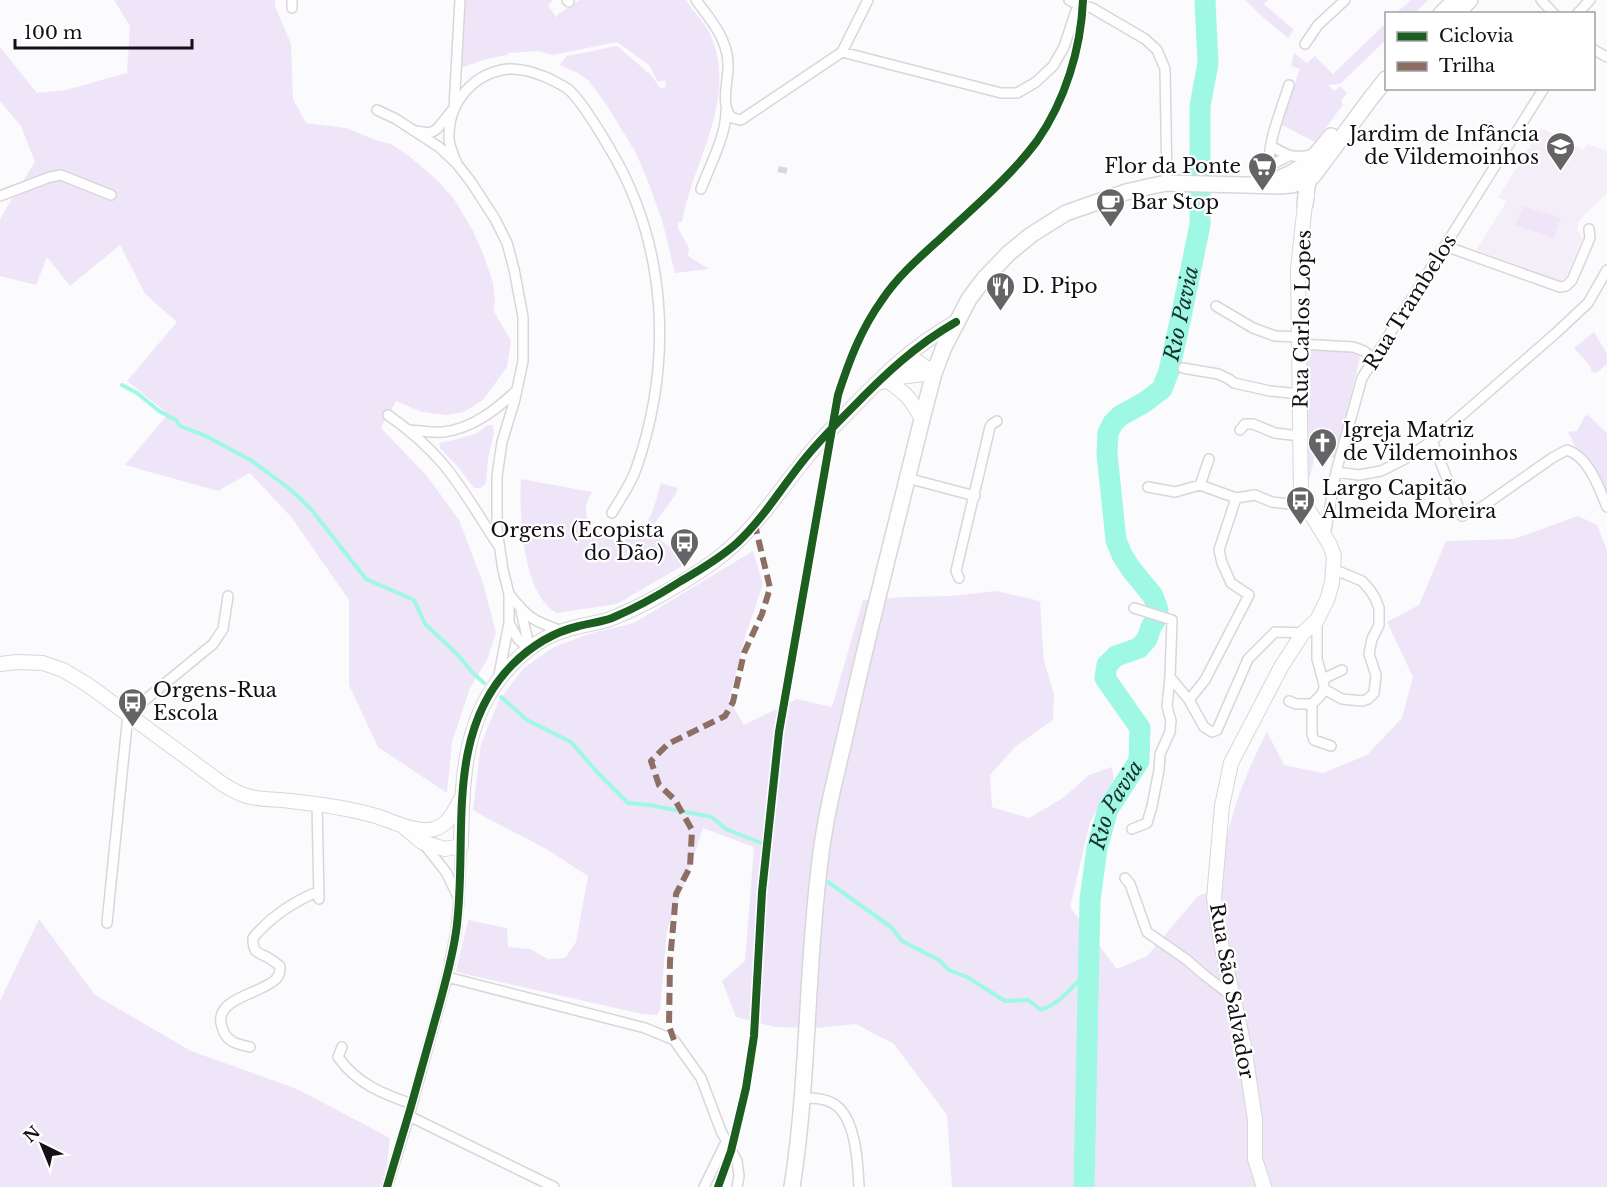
<svg xmlns="http://www.w3.org/2000/svg" width="1607" height="1187" viewBox="0 0 1607 1187" font-family="'Libre Baskerville',serif">
<rect width="100%" height="100%" fill="#fbfafd"/>
<!-- built -->
<path fill="#f3eef8" d="M1541,128L1584,150L1587,144L1607,151V193L1585,214L1578,223L1577,230L1581,235L1582,239L1566,277L1562,280H1558L1476,250L1507,201L1498,198Z"/>
<!-- green -->
<path fill="#efe5f8" d="M114,0H275V6L291,44L293,99L306,123L346,128L376,140L391,144L409,156L437,180L454,199L473,231L484,256L493,283L495,301L493,310L511,341L507,367L483,400L464,412L448,415L422,412L396,401L381,428L427,476L459,520L483,583L496,633L487,660L470,688L452,742L447,793L378,747L349,685V600L292,518L250,473L218,491L125,465L168,414L127,381L177,322L145,294L120,245L70,286L47,257L36,285L0,276V220L8,205L35,162L21,126L0,101V47L37,93L66,90L127,73L130,26Z
M465,0H553L548,6L557,18V15L580,0H686C693,12 704,21 710,34C739,98 693,160 682,222L678,223V228L689,248L688,256L709,269L675,273L662,220L649,184L636,153L606,104L588,80L576,72L559,65L567,56L617,46L651,75L661,89L666,87L665,80L658,82L649,65L617,42L553,55L538,51L508,53V55L486,59L464,67L462,65L461,60Z
M1245,0H1268L1264,4L1294,30L1288,38L1264,18Z
M1411,0H1428L1414,13H1396Z
M1386,23V40L1340,84L1328,85L1334,91L1340,86L1347,93L1341,101L1343,105L1315,142L1280,124L1300,69L1291,66L1294,53L1307,63L1315,56L1333,74Z
M1523,206L1561,218L1554,238L1516,225Z
M1594,332L1607,354V364L1596,373L1591,371L1590,366L1574,348Z
M1310,346L1354,352L1358,354L1360,358L1335,458L1315,455L1310,477L1306,473L1305,348Z
M1588,415L1607,433V501L1576,449L1568,432L1577,431L1585,416Z
M488,425H493L494,434L488,459L486,483L481,488H474L458,467L440,448L439,443L458,439L477,433Z
M521,479L592,492C570,526 615,557 641,530C653,518 656,499 661,483L678,488L676,494L649,531L689,562L617,604L557,613C522,595 519,514 521,479Z
M1578,516L1597,525L1607,551V1187H952L947,1115L894,1044L856,1024L817,1028L775,1027L736,1017L722,981L745,961L754,847L703,828L686,880L667,930L660,1010L657,1015L642,1014L456,972L468,920L507,928L508,947L530,949L548,959L565,958L576,942L588,876L548,850L485,817L473,810L481,744L499,700L524,668L554,647L592,633L634,623L753,551L763,584L746,634L729,700L744,725L797,699L832,707L863,600L905,597L951,596L996,591L1040,601L1044,661L1054,694L1053,720L1016,746L990,775L992,807L1029,818L1063,798L1089,775L1112,767L1114,781L1090,822L1070,907L1117,969L1147,956L1198,896L1223,888C1224,873 1224,856 1226,841C1234,803 1249,766 1267,732L1284,765L1323,773L1367,755L1402,718L1413,677L1387,622L1419,605L1446,541L1514,539Z
M39,919L95,995L191,1051L297,1089L390,1138L387,1164L380,1187H0V1001Z"/>
<g fill="none" stroke-linecap="round" stroke-linejoin="round">
<!-- stream -->
<path stroke="#9ef8e4" stroke-width="4" d="M122,385L137,393L159,411L176,420L180,426L206,436L252,461L290,489L310,508L366,579L414,600L425,624L457,654L472,672L484,683
M501,697L527,720L571,742L598,773L628,803L649,805L712,817L726,829L761,843
M828,882L891,927L902,941L939,960L949,970L967,977L1005,1001L1028,1000L1041,1010C1065,1001 1071,986 1089,971"/>
<!-- river -->
<path stroke="#9ef8e4" stroke-width="21" id="s1" d="M1084,1187L1090,900L1097,848L1108,809L1139,761L1140,728L1105,678L1107,665L1116,656L1139,648L1147,639L1151,627L1156,619L1158,610L1153,596L1131,569L1122,555L1116,540L1107,454L1108,433L1113,423L1120,416L1145,402L1162,389L1169,371L1181,317L1200,225V106L1208,63L1205,0"/>
<!-- street-tunnel -->
<path stroke="#d8d7da" stroke-width="9" stroke-dasharray="9 4.5" stroke-linecap="butt" d="M782,173L783,167"/>
<defs>
<path id="street" d="M292,0V8
M567,0L569,2
M696,0C710,19 727,38 728,63C729,78 721,100 729,114C732,119 736,119 741,120L842,52L1001,93H1017L1036,82L1053,66L1064,47L1078,5
M1069,0L1078,5L1092,8L1145,39L1157,50L1165,69L1167,183
M1541,0L1554,14
M1577,14L1590,0
M1305,44L1318,25L1345,0
M1594,50L1607,57
M842,52L868,0
M377,110L396,119L439,147L457,164L471,182L495,219L507,243L514,269L523,317V361L515,399L502,442L497,476V530L503,570L509,594V623L518,639L530,650
M417,131L427,133L432,132L437,129L454,108L460,0
M1271,146C1287,155 1292,159 1312,155
M457,164C454,156 449,146 449,138C448,103 473,73 508,69C522,68 535,73 548,78C554,81 562,85 568,89C582,101 600,132 610,149C668,246 673,363 636,469C631,484 620,499 612,513
M1269,166L1289,156
M1275,180L1270,176C1265,146 1280,114 1289,85
M701,189C710,165 726,136 726,111
M0,196L50,177L61,175L111,195
M1445,246L1560,287L1566,286L1572,280L1590,238L1589,229
M1216,306L1253,328L1275,336L1300,337
M1300,344L1353,347L1364,351L1373,358
M1183,368L1218,374L1229,379L1234,383L1270,391L1300,394
M388,415C408,429 427,445 443,464C464,489 480,518 498,545
M409,430C420,431 432,433 443,432C472,429 497,409 517,390
M1240,430L1245,424H1253L1275,433L1300,436
M1432,441L1462,516L1482,507L1552,458L1567,450C1589,457 1599,488 1607,507
M1209,459L1200,485L1236,498L1255,495L1272,502L1306,506
M1336,472L1359,475L1381,471L1403,460L1432,441L1556,333L1588,303L1607,270
M907,478L975,496
M1148,487L1175,492L1200,485
M1325,536L1336,472L1362,378L1544,88
M959,578L956,571L990,427L992,424L997,421
M509,594C528,618 533,621 562,631
M1134,608L1172,620L1170,677L1189,700L1204,727L1212,732L1217,730L1248,659L1275,632L1303,633
M521,611L530,650
M1317,620V659L1323,681
M498,680L509,623
M1324,686L1323,681L1327,677L1342,670
M1189,700L1205,680L1249,595L1231,583L1222,563L1219,550L1236,498
M1289,701L1296,704H1312L1321,695L1324,689L1342,699L1362,701L1368,699L1374,693L1376,675L1369,654L1372,639L1379,625V608L1375,598L1370,590L1362,581L1333,569
M1312,704V734L1314,740L1331,746
M317,803L319,899
M1132,829L1147,823L1152,806L1159,770L1160,754L1170,732L1171,721L1167,706L1170,677
M423,843L446,872L458,897
M1125,878L1130,884L1147,932L1187,960L1203,974L1233,997
M107,923L128,714L213,644L223,629L228,596
M447,977L645,1028L674,1040L701,1078L721,1131L737,1161L739,1176L737,1187
M250,1047C236,1044 226,1042 222,1027C212,998 262,994 276,979C280,975 280,971 280,966C276,963 271,959 267,957C256,952 253,952 253,938C271,916 293,902 319,891
M342,1047L338,1057C357,1084 383,1094 412,1104
M802,1098C814,1098 828,1098 838,1107C856,1123 858,1164 859,1187
M409,1116L554,1187
M387,1187L409,1116L447,977L456,932L459,899L461,846
M704,1187L726,1142"/>
<path id="secondary" d="M898,363L918,362L934,373
M887,380C906,394 910,397 922,419
M878,383L898,377L934,373
M0,664L17,662L43,663L63,670L88,685L224,785C230,788 237,793 244,795C256,800 277,799 290,801C319,804 348,808 376,816C392,821 417,834 434,829C449,825 454,811 461,799
M404,827L422,842L445,849L461,846
M461,846C462,789 462,729 498,681C514,659 539,637 566,630C580,625 596,624 610,619C642,607 685,582 713,562C753,533 775,496 806,458C819,441 834,426 849,411C883,376 913,346 956,322
M1264,1187L1255,1159V1120L1244,1046L1221,943L1214,898L1222,806L1231,763L1281,667L1303,633L1317,620L1327,600L1332,583L1334,556L1330,545L1303,501L1301,494L1298,269L1305,204L1307,195"/>
<path id="primary" d="M1441,14L1455,0
M1456,14L1470,0
M1270,181C1298,174 1315,158 1331,136
M1305,204L1307,186L1312,172
M792,1187C809,1079 806,969 820,861C825,816 837,772 847,728C870,624 897,522 922,419L934,373L944,347L969,299L984,279L1009,253L1031,235L1066,213L1126,192L1152,186L1167,183L1278,186L1292,185L1303,181L1313,176L1371,98L1386,79"/>
</defs>
<!-- street casing -->
<use href="#street" stroke="#d8d6d9" stroke-width="12"/>
<!-- secondary casing -->
<use href="#secondary" stroke="#d8d6d9" stroke-width="16"/>
<!-- primary casing -->
<use href="#primary" stroke="#d8d6d9" stroke-width="18"/>
<!-- street -->
<use href="#street" stroke="#fefeff" stroke-width="9"/>
<!-- secondary -->
<use href="#secondary" stroke="#fefeff" stroke-width="14"/>
<!-- primary -->
<use href="#primary" stroke="#fefeff" stroke-width="15"/>
<!-- quiet -->
<path stroke="#8d6e63" stroke-width="6" stroke-dasharray="12 6" stroke-linecap="butt" d="M674,1040L669,1026L670,961L676,894L690,867L692,830L675,800L659,785L651,761L668,744L725,716L733,702L744,653L762,614L770,588L755,525"/>
<defs>
<path id="cycleway" d="M387,1187C403,1135 418,1083 432,1031C441,998 451,966 456,932C469,843 442,736 512,665C531,646 554,632 579,626C590,623 602,622 612,618C636,608 659,595 681,581C700,570 720,558 737,543C764,518 783,485 807,456C821,439 837,423 853,407C885,374 916,345 956,322
M718,1187L731,1151L746,1088L754,1036L762,892L779,732L838,395C849,361 861,329 882,300C898,276 920,257 941,238C974,207 1010,177 1037,141C1065,101 1081,49 1083,0"/>
</defs>
<!-- cycleway casing -->
<use href="#cycleway" stroke="#fff" stroke-width="11"/>
<!-- cycleway -->
<use href="#cycleway" stroke="#1b5e20" stroke-width="8"/>
</g>
<!-- icons -->
<defs>
<symbol id="school-pin" viewBox="-11 -11 22 30"><path d="M0 17L-7.5 6A9.5 9.5 0 1 1 7.5 6Z" fill="#646366" stroke="#fff"/><path d="M0-5L7-2L0 1L-7-2ZM-4 1L0 2.5L4 1V4Q0 6-4 4Z" fill="#fff"/></symbol>
<symbol id="supermarket-pin" viewBox="-11 -11 22 30"><path d="M0 17L-7.5 6A9.5 9.5 0 1 1 7.5 6Z" fill="#646366" stroke="#fff"/><path d="M-6-5.5h2.5l.6 2H6L4.5 2H-2.5L-4.4-4H-6ZM-1.5 3.2a1.3 1.3 0 1 0 .1 0ZM3 3.2a1.3 1.3 0 1 0 .1 0Z" fill="#fff"/></symbol>
<symbol id="cafe-pin" viewBox="-11 -11 22 30"><path d="M0 17L-7.5 6A9.5 9.5 0 1 1 7.5 6Z" fill="#646366" stroke="#fff"/><path d="M-5.5-4.5H6V0H3Q3 3.5 0 3.5H-2.5Q-5.5 3.5-5.5 0ZM3-3.2v2h1.7v-2ZM-6 4.5H4V6H-6Z" fill="#fff"/></symbol>
<symbol id="restaurant-pin" viewBox="-11 -11 22 30"><path d="M0 17L-7.5 6A9.5 9.5 0 1 1 7.5 6Z" fill="#646366" stroke="#fff"/><path d="M-5-6h1v4h1v-4h1v4h1v-4h1v5L-1.5 .5V6h-2V.5L-5-1ZM5-6V6H3V1.5H1.5Q1.5-4 5-6Z" fill="#fff"/></symbol>
<symbol id="church-pin" viewBox="-11 -11 22 30"><path d="M0 17L-7.5 6A9.5 9.5 0 1 1 7.5 6Z" fill="#646366" stroke="#fff"/><path d="M-1.2-6h2.4v3.5h3.3v2.4h-3.3V6h-2.4V-.1h-3.3v-2.4h3.3Z" fill="#fff"/></symbol>
<symbol id="bus-pin" viewBox="-11 -11 22 30"><path d="M0 17L-7.5 6A9.5 9.5 0 1 1 7.5 6Z" fill="#646366" stroke="#fff"/><path d="M-5-6H5V4H4V6H2V4H-2V6H-4V4H-5ZM-3.5-4V0h7V-4ZM-3.5 1.2v1.5H-2V1.2ZM2 1.2v1.5H3.5V1.2Z" fill="#fff"/></symbol>
</defs>
<g fill-rule="evenodd">
<use href="#school-pin" x="1544" y="130" width="33" height="45"/>
<use href="#supermarket-pin" x="1246" y="150" width="33" height="45"/>
<use href="#cafe-pin" x="1094" y="186" width="33" height="45"/>
<use href="#restaurant-pin" x="984" y="270" width="33" height="45"/>
<use href="#church-pin" x="1306" y="426" width="33" height="45"/>
<use href="#bus-pin" x="1284" y="484" width="33" height="45"/>
<use href="#bus-pin" x="668" y="526" width="33" height="45"/>
<use href="#bus-pin" x="116" y="686" width="33" height="45"/>
</g>
<g text-anchor="middle" stroke-width="4.5" stroke-linejoin="round" paint-order="stroke">
<!-- poi labels -->
<g font-size="20" fill="#131115" stroke="#fff" text-anchor="start">
<text x="1539" y="141" text-anchor="end">Jardim de Infância<tspan x="1539" dy="23">de Vildemoinhos</tspan></text>
<text x="1241" y="173" text-anchor="end">Flor da Ponte</text>
<text x="1131" y="209">Bar Stop</text>
<text x="1022" y="293">D. Pipo</text>
<text x="1343" y="437">Igreja Matriz<tspan x="1343" dy="23">de Vildemoinhos</tspan></text>
<text x="1322" y="495">Largo Capitão<tspan x="1322" dy="23">Almeida Moreira</tspan></text>
<text x="664" y="537" text-anchor="end">Orgens (Ecopista<tspan x="664" dy="23">do Dão)</tspan></text>
<text x="153" y="697">Orgens-Rua<tspan x="153" dy="23">Escola</tspan></text>
</g>
<!-- street labels -->
<g font-size="20" fill="#131115" stroke="#fff">
<text transform="translate(1410 302) rotate(-58)" y="7">Rua Trambelos</text>
<text transform="translate(1302 319) rotate(-89)" y="7">Rua Carlos Lopes</text>
<text transform="translate(1232 991) rotate(80)" y="7">Rua São Salvador</text>
</g>
<!-- water labels -->
<g font-size="21" font-style="italic" fill="#1a302a" stroke="#fff">
<text dy="7" stroke="none"><textPath href="#s1" startOffset="964">Rio Pavia</textPath></text>
<text dy="7" stroke="none"><textPath href="#s1" startOffset="387">Rio Pavia</textPath></text>
</g>
</g>
<!-- legend -->
<rect x="1385" y="12" width="210" height="78" fill="#ffffff" stroke="#a1a0a1" stroke-width="1.5"/>
<rect x="1397" y="32" width="30" height="9" fill="#1b5e20" stroke="#a1a0a1" stroke-width="1.5"/>
<text x="1439" y="42" font-size="18" fill="#131115">Ciclovia</text>
<rect x="1397" y="62" width="30" height="9" fill="#8d6e63" stroke="#a1a0a1" stroke-width="1.5"/>
<text x="1439" y="72" font-size="18" fill="#131115">Trilha</text>
<!-- north arrow -->
<g transform="translate(42 1145) rotate(317)" stroke="#ffffff" stroke-width="4.5" paint-order="stroke">
<path d="M0-4.5L10 22L0 15L-10 22Z" fill="#131115"/>
<text y="-9" font-size="16" font-weight="bold" text-anchor="middle" fill="#131115">N</text>
</g>
<!-- scale -->
<path d="M15 39v9h177v-9" fill="none" stroke="#131115" stroke-width="3"/>
<text x="24" y="39" font-size="18" fill="#131115" stroke="#ffffff" stroke-width="4.5" paint-order="stroke">100 m</text>
</svg>
